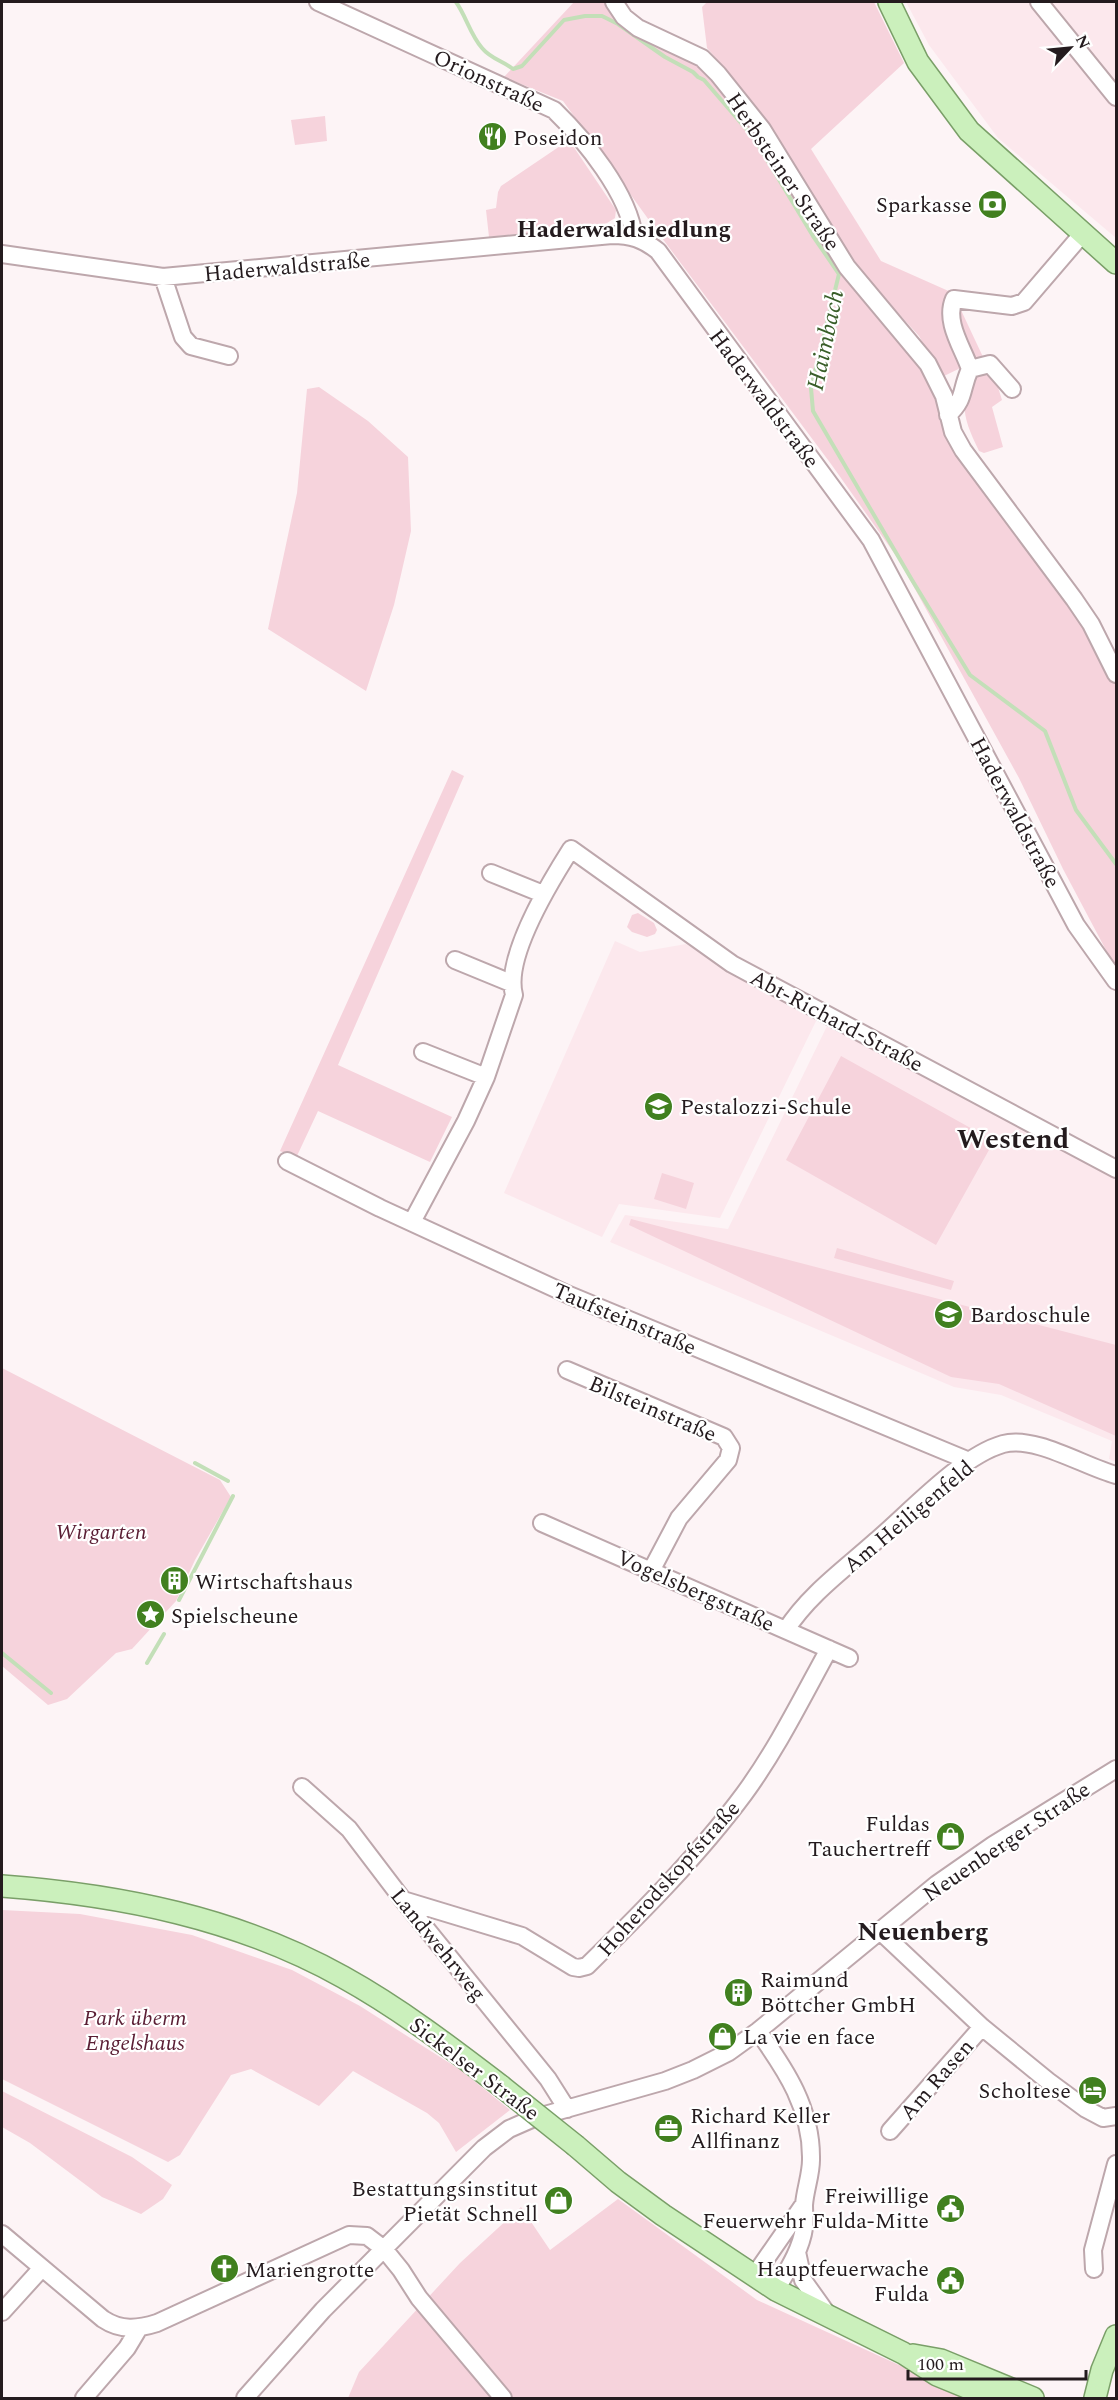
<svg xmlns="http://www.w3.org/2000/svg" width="1118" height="2400" viewBox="0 0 1118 2400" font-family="Spectral,serif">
<rect width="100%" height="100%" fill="#fdf4f6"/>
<!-- built -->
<path fill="#fce8ed" d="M906,2H1116V238L998,138L929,45Z
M615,941L640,952L686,944L817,1019L720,1218L619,1204L602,1237L504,1193Z
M828,1024L1116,1166V1462L1109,1459L1112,1441L1001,1395L954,1387L610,1242L625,1215L728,1229Z"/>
<!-- green -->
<path fill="#f6d3dc" d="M574,2H606L628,27L703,65L763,131L828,236L932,372L966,447L1079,611L1116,680V969L1063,869L1019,778L899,560L831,464L659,234L563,101L504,77Z
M707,2H874L904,63L811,149L881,261L953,293L983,357L942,377L919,336L866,278L736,82L707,48L702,7Z
M325,116L327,141L295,145L291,120Z
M569,140L616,210L615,218L607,223L594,226L489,237L486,210L496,208L498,192L501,186Z
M983,373L996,381L1002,400L992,407L1003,447L984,453L979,451C965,422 960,409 969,376Z
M319,387L368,421L408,457L411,531L394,605L366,691L268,629L297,493L307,389Z
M452,770L464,776L338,1065L452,1117L430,1162L318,1111L296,1158L280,1151Z
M638,913L654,923L657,930L655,934L647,937L632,932L627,927L632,915Z
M841,1056L994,1141L936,1245L786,1160Z
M662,1173L694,1183L686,1209L654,1199Z
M631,1219L1116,1345V1436L999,1384L951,1377L629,1225Z
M837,1248L954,1281L951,1290L834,1258Z
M2,1368L220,1480L231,1497L195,1560L176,1601L132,1649L116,1653L67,1699L48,1705L2,1666Z
M2,1910L80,1914L192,1935L292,1970L360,2006L462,2071L510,2110L456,2152L439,2123L427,2113L353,2071L319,2106L251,2069L231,2075L180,2155L168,2162L2,2079Z
M2,2091L132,2157L172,2185L163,2199L141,2214L102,2197L30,2143L2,2127Z
M618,2199L757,2300L971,2398H348L359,2372L460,2263L521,2207L550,2250Z"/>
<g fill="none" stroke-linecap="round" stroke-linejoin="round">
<!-- stream -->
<path stroke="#c3dfb8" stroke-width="4" d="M456,2C466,16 470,34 482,48C491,59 503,61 513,69L522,66L564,20L585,16H602L618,24L665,57L693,72L698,77L704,80L754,138L813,236L839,274L811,388L813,411L912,580L970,675L1045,731L1076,810L1116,864
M195,1463L228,1481
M179,1600L233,1496
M2,1653L51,1693
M147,1663L164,1634"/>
<defs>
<path id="minor" d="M318,2L554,110C585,140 629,194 634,237
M614,2L624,17L638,28L702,58L718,74L762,129L847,267L928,364L944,396L953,432L963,450L1074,599L1091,624L1116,674
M1039,2L1116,97
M2,254L163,277L612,235C631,235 643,239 658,251L871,540L1076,925L1116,981
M163,277L183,337L191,346L229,356
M970,369L990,364L1012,389
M948,415C966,398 960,391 970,369C963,348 944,322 954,299L1012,306L1024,302L1084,232
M491,873L543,894
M455,960L511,983
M423,1052L486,1077
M287,1161L380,1208L569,1295L969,1461
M412,1222L466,1121L486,1077L514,995C504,957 550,882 571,849L732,964L1116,1169
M567,1370L724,1437L731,1448L728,1460L679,1518L651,1571
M542,1523L849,1658
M786,1630C809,1594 846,1568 877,1540C911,1511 961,1456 1003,1444C1035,1435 1085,1467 1116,1475
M302,1787L349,1829L403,1900L548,2079L567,2109
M403,1900L522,1936L573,1967L579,1968L587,1966C642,1912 698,1856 744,1794C777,1749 802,1698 829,1649
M880,1931L982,2027L1048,2081L1086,2109L1103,2118L1116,2116
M758,2031C786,2070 812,2109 811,2160C811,2175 805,2190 804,2205C804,2213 805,2220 804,2228C801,2250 787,2271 776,2290
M890,2131L982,2027
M2,2234L103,2319C121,2331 138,2329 157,2323L349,2235L367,2236L384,2249L401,2270L419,2298L503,2398
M797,2252L803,2280L828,2315
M1094,2269L1093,2250L1116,2164
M754,2276L804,2204
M2,2312L42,2268
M84,2398L127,2348L139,2328
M245,2398L323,2310L484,2148L509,2129L534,2118L665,2081L693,2070L729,2052L758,2031L937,1884L993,1845L1116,1769"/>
<path id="major" d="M889,2L918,62L969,131L1116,263
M2,1886C121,1895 237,1918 343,1977C399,2008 450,2047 501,2086
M576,2146L618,2182L663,2215L776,2290L903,2353L937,2375L993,2398
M913,2355L941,2360L1033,2398
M1095,2398L1102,2370L1116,2336"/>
</defs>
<!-- minor casing -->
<use href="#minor" stroke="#bda7ac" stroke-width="20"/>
<!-- major casing -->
<use href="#major" stroke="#7a9f68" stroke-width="24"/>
<!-- minor -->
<use href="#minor" stroke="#fff" stroke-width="16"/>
<!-- major -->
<use href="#major" stroke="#cbf0bc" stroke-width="21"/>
<defs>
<path id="major-bridge" d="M501,2086L576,2146"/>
</defs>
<!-- major-bridge casing -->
<use href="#major-bridge" stroke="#7a9f68" stroke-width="24" stroke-linecap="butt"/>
<!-- major-bridge -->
<use href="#major-bridge" stroke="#cbf0bc" stroke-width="21"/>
</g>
<!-- icons -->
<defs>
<symbol id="restaurant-disc" viewBox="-11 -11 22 22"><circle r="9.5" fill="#41801f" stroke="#fff"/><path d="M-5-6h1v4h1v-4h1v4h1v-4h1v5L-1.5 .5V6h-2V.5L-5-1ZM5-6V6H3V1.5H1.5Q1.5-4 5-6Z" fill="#fff"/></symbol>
<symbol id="bank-disc" viewBox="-11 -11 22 22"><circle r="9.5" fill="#41801f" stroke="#fff"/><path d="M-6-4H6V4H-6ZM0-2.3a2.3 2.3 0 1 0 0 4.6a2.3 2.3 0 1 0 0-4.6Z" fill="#fff"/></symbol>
<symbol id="school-disc" viewBox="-11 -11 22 22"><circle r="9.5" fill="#41801f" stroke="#fff"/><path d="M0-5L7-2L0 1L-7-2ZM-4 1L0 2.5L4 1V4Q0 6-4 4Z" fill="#fff"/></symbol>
<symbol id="building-disc" viewBox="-11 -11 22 22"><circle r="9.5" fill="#41801f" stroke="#fff"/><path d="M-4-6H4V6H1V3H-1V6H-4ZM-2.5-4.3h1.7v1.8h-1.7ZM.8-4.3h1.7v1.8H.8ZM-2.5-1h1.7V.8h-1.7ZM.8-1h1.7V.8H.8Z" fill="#fff"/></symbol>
<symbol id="sight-disc" viewBox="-11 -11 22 22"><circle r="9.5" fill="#41801f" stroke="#fff"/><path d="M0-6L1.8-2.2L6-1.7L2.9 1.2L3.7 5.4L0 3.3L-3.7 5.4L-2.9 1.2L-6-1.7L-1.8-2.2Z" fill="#fff"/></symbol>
<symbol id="shop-disc" viewBox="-11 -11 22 22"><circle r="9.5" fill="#41801f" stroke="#fff"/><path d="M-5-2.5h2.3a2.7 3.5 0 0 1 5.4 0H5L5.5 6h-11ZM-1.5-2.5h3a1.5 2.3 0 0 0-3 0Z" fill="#fff"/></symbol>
<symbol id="hotel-disc" viewBox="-11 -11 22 22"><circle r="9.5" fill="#41801f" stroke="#fff"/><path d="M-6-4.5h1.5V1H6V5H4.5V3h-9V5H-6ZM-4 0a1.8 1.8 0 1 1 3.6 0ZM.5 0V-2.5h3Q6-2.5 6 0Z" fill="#fff"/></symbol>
<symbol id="office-disc" viewBox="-11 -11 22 22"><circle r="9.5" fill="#41801f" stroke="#fff"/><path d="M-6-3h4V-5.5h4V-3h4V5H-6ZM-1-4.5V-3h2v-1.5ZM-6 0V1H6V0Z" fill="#fff"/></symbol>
<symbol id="civic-disc" viewBox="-11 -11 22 22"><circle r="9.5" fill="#41801f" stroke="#fff"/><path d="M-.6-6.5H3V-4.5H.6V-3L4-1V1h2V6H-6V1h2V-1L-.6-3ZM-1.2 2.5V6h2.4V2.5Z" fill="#fff"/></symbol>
<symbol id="church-disc" viewBox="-11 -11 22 22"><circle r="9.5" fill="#41801f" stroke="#fff"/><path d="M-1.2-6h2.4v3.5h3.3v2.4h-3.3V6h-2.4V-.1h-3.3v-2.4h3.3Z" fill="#fff"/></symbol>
</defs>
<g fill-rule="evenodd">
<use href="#restaurant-disc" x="476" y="120" width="33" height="33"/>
<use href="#bank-disc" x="976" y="188" width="33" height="33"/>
<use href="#school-disc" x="642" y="1090" width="33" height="33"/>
<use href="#school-disc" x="932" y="1298" width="33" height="33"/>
<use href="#building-disc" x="158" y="1564" width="33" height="33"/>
<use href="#sight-disc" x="134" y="1598" width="33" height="33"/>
<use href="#shop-disc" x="934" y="1820" width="33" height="33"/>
<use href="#building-disc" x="722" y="1976" width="33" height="33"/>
<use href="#shop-disc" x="706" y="2020" width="33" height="33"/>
<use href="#hotel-disc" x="1076" y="2074" width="33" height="33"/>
<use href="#office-disc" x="652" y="2112" width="33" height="33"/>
<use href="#shop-disc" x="542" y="2184" width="33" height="33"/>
<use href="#civic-disc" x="934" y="2192" width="33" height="33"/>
<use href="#church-disc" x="208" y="2252" width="33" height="33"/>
<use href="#civic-disc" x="934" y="2264" width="33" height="33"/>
</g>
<g text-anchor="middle" stroke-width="4.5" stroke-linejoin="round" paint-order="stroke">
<!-- street labels -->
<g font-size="22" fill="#241b1e" stroke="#fff">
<text transform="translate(489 80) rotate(25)" y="8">Orionstraße</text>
<text transform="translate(784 171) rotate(56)" y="8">Herbsteiner Straße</text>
<text transform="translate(287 266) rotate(-5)" y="8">Haderwaldstraße</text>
<text transform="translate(765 398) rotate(53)" y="8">Haderwaldstraße</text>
<text transform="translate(1016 812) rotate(62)" y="8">Haderwaldstraße</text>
<text transform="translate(837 1020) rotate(28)" y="8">Abt-Richard-Straße</text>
<text transform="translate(625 1318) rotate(23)" y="8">Taufsteinstraße</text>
<text transform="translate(653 1408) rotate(23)" y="8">Bilsteinstraße</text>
<text transform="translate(908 1516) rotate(-40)" y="8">Am Heiligenfeld</text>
<text transform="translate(696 1590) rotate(24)" y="8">Vogelsbergstraße</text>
<text transform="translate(1006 1841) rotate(-34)" y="8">Neuenberger Straße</text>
<text transform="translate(668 1878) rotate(-48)" y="8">Hoherodskopfstraße</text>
<text transform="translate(439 1944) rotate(51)" y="8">Landwehrweg</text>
<text transform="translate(475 2068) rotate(37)" y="8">Sickelser Straße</text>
<text transform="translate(936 2079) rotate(-49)" y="8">Am Rasen</text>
</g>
<!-- poi labels -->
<g font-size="22" fill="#241b1e" stroke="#fff" text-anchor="start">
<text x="513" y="145">Poseidon</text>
<text x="972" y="212" text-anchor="end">Sparkasse</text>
<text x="680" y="1114">Pestalozzi-Schule</text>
<text x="970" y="1322">Bardoschule</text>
<text x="195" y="1589">Wirtschaftshaus</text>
<text x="171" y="1623">Spielscheune</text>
<text x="930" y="1831" text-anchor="end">Fuldas<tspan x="930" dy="25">Tauchertreff</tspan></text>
<text x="760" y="1987">Raimund<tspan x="760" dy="25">Böttcher GmbH</tspan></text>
<text x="743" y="2044">La vie en face</text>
<text x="1071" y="2098" text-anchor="end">Scholtese</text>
<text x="690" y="2123">Richard Keller<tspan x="690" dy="25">Allfinanz</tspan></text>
<text x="538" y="2196" text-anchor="end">Bestattungsinstitut<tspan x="538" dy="25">Pietät Schnell</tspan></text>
<text x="929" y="2203" text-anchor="end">Freiwillige<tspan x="929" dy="25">Feuerwehr Fulda-Mitte</tspan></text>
<text x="929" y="2276" text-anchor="end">Hauptfeuerwache<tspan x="929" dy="25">Fulda</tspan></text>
<text x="245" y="2277">Mariengrotte</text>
</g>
<!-- park labels -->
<g font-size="22" font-style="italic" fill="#5a1e34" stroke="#fff">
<text x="101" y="1539">Wirgarten</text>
<text x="135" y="2025">Park überm<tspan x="135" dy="25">Engelshaus</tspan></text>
</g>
<!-- neighbourhood labels -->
<g font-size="24" font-weight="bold" fill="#241b1e" stroke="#fff">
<text x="624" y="237">Haderwaldsiedlung</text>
</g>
<!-- water labels -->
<g font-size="24" font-style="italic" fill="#395e29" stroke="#fff">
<text transform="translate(825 340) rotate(-78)" y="8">Haimbach</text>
</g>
<!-- quarter labels -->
<g font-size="26" font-weight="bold" fill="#241b1e" stroke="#fff">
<text x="923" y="1940">Neuenberg</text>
</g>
<!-- district labels -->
<g font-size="28" font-weight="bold" fill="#241b1e" stroke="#fff">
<text x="1013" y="1148">Westend</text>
</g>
</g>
<!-- border -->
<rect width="1118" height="2400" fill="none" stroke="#241b1e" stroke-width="6"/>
<!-- north arrow -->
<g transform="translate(1070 48) rotate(64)" stroke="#ffffff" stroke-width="4.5" paint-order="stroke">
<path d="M0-4.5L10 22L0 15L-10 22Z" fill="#241b1e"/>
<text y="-9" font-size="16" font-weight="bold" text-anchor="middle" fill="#241b1e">N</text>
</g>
<!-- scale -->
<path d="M908 2370v9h178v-9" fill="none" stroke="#241b1e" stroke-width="3"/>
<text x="917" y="2370" font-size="18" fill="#241b1e" stroke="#ffffff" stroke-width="4.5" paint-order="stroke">100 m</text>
</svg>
